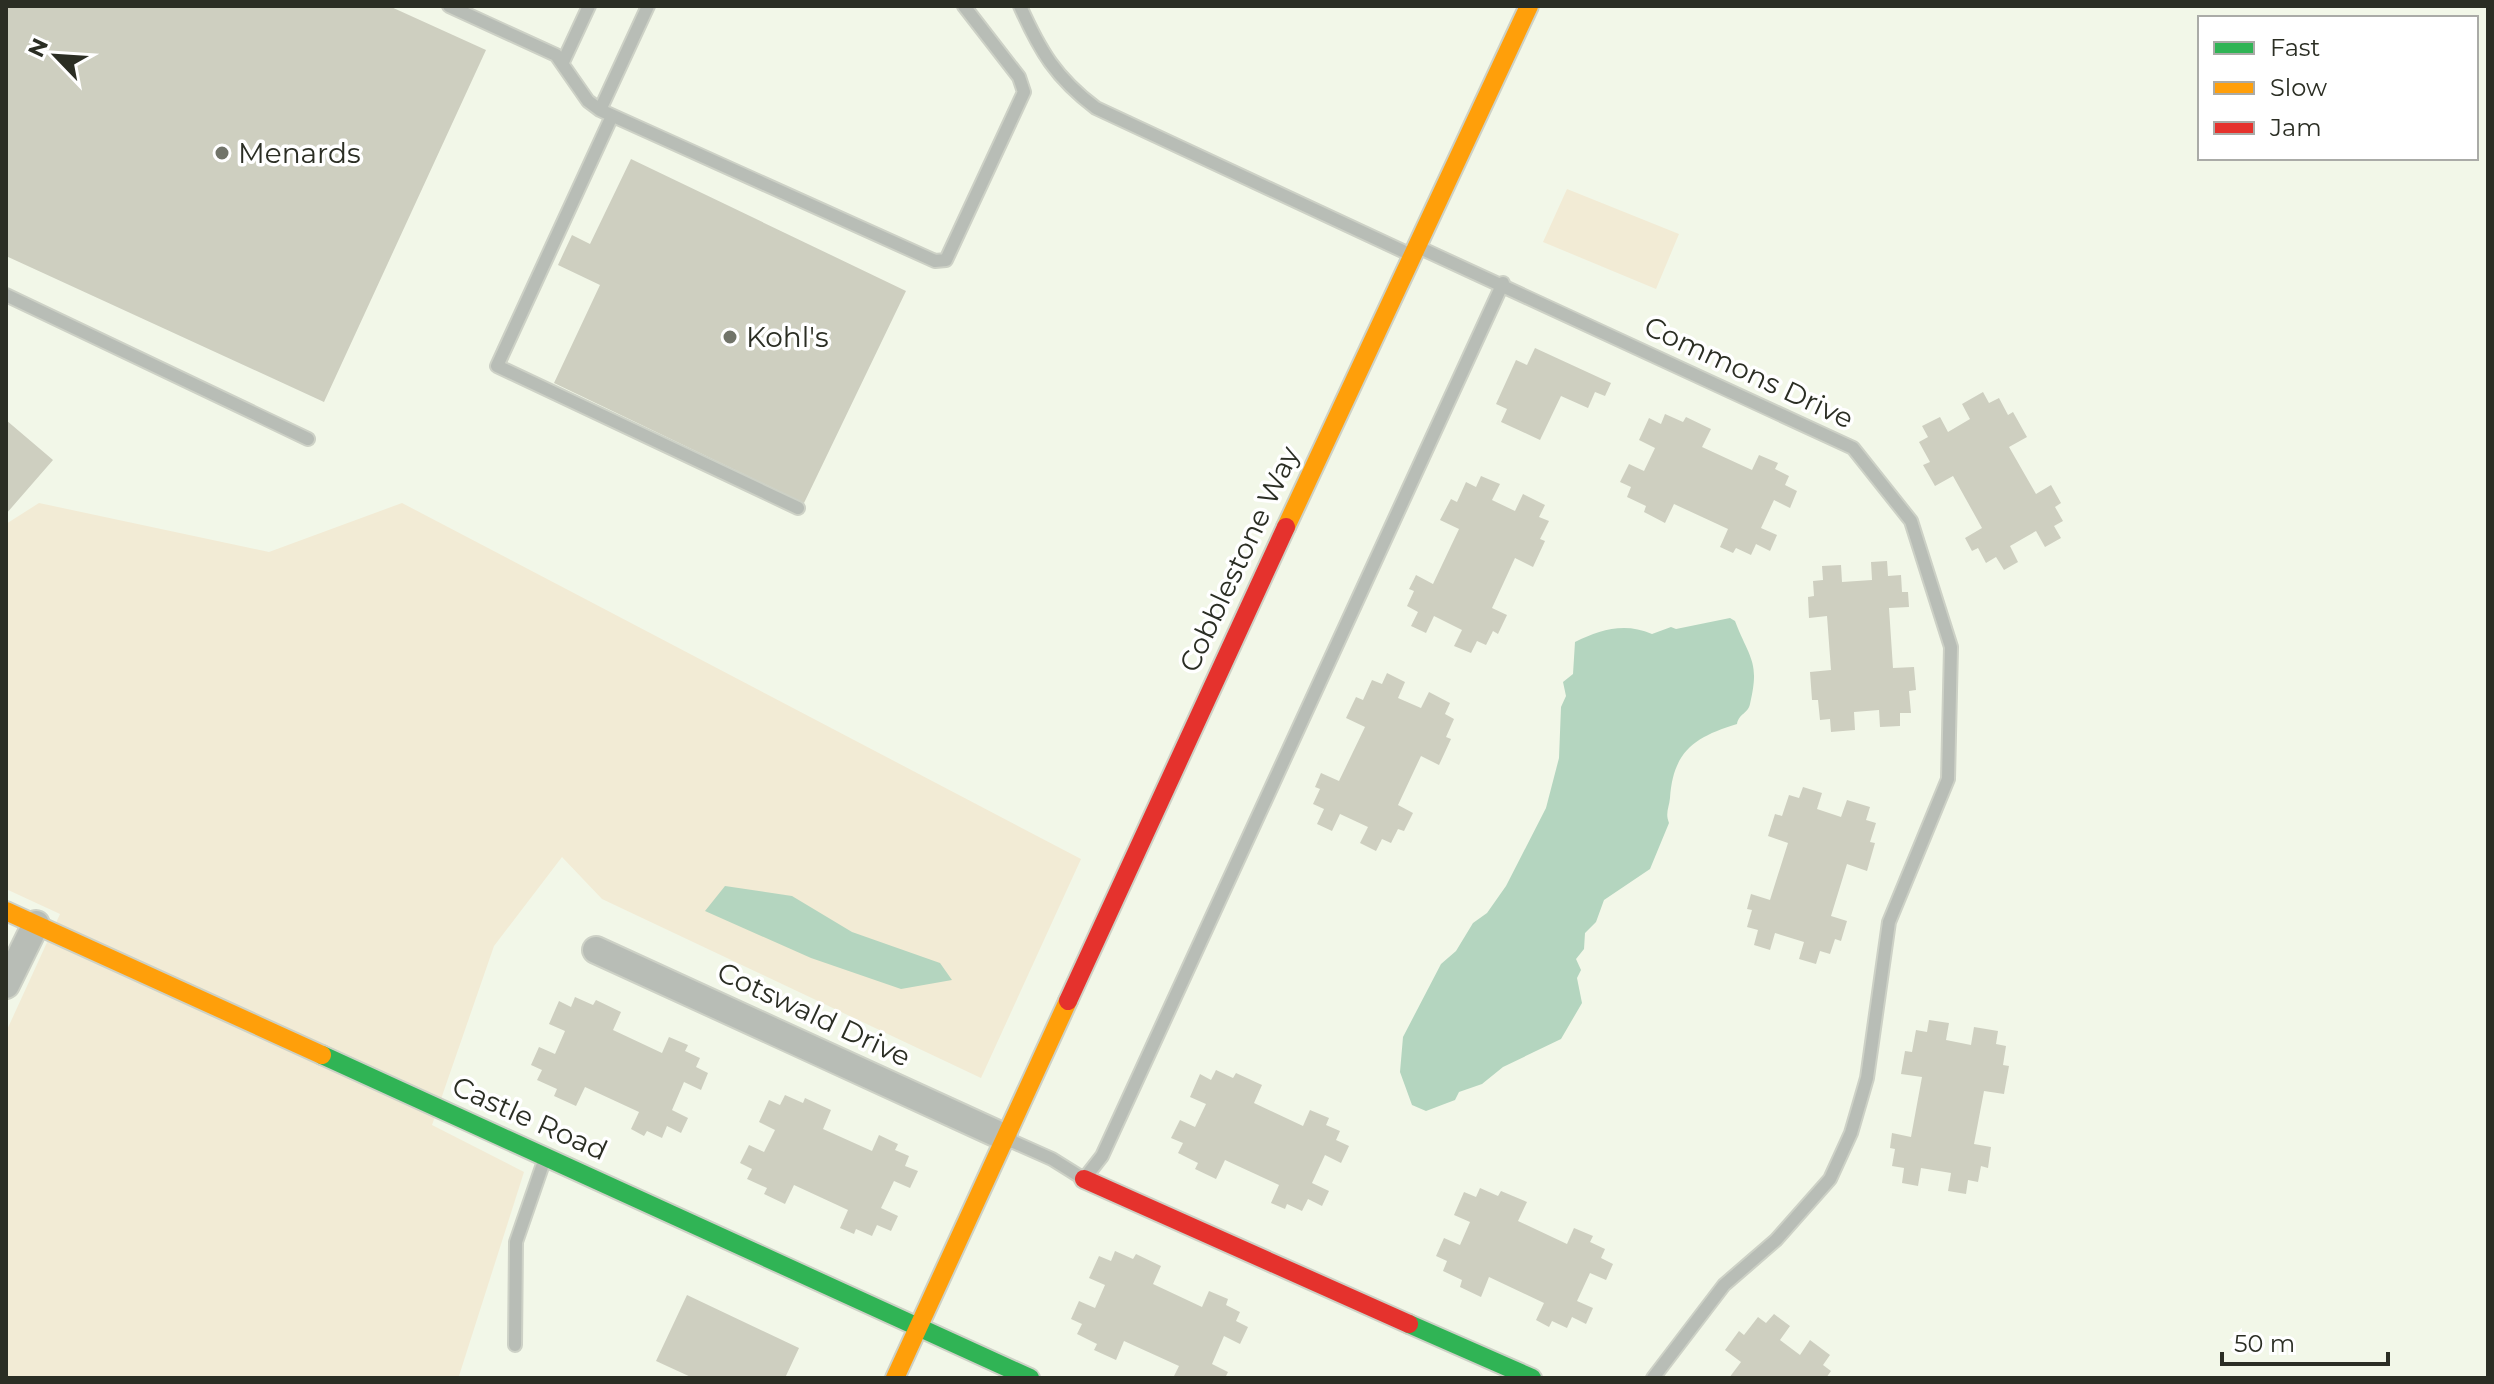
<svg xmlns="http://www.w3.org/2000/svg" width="2494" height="1384" viewBox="0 0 2494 1384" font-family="Montserrat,sans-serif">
<rect width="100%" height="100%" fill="#f2f7e8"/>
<!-- green -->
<path fill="#f2ebd5" d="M1567,189L1679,234L1656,289L1543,242Z
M39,503L269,552L402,503L1081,859L981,1078L602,899L562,857L494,946L432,1125L524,1172L459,1376L464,1378H6V1032L60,914L6,889V524Z"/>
<!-- water -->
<path fill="#b4d5bf" d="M1730,618L1735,621C1750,660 1760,661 1750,704C1748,714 1739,713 1737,724C1694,737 1673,752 1670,798C1669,808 1665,813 1669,823L1650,869L1604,900L1596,922L1585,933L1584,949L1576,959L1581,970L1577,978L1582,1003L1561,1039L1503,1067L1482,1084L1459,1092L1455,1100L1426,1111L1412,1105L1400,1072L1403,1037L1441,964L1456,951L1473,923L1487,913L1506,886L1546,808L1559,758L1561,707L1566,696L1563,682L1573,674L1575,642C1600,630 1624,622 1652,634L1671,627L1676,629Z
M725,886L792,896L852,932L940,963L952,980L901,989L811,958L705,911Z"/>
<!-- building -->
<path fill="#cecfc0" d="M6,6H389L486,50L324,402L6,256Z
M631,159L906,291L804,503L554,383L600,285L558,265L572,235L590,244Z
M1535,348L1611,383L1605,396L1595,392L1588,408L1561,396L1540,440L1501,422L1507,409L1496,404L1516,360L1527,365Z
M1983,392L1989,403L1999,398L2008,415L2013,412L2027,437L2009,447L2036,494L2051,485L2061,503L2055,507L2063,521L2054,526L2061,538L2045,547L2036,531L2010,546L2018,562L2004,570L1996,557L1986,563L1978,548L1972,551L1965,538L1982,528L1953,476L1935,486L1923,465L1930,462L1919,442L1928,437L1922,426L1940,417L1948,432L1970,419L1962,404Z
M1665,414L1683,422L1686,417L1711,429L1702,447L1752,470L1759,455L1778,463L1775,469L1789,476L1785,485L1797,491L1790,508L1774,500L1761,528L1777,535L1770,551L1756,544L1751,555L1736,548L1733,553L1720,547L1728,529L1674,504L1665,523L1644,512L1646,506L1627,497L1631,487L1620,482L1629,464L1644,471L1655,448L1639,440L1649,418L1661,424Z
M6,420L53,460L6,514Z
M1481,476L1500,484L1492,500L1515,511L1523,494L1545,505L1539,517L1549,521L1540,539L1545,541L1533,567L1515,558L1492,608L1507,615L1498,634L1493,631L1486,645L1477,641L1471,653L1454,646L1462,630L1434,616L1426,633L1411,626L1418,612L1407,606L1414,591L1409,589L1416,575L1433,584L1459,529L1440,520L1451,499L1457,502L1466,482L1476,487Z
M1887,561L1888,576L1901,575L1902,592H1908L1909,607L1889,608L1893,668L1914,667L1916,690L1909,691L1911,713H1900V726L1880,727L1879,710L1854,712L1855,730L1831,732L1830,719L1820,720L1818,700H1812L1810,672L1831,670L1827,616L1809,618L1808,597L1814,596L1813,581L1823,580L1822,566L1841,565L1842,582L1872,580L1871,562Z
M1387,673L1405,682L1398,698L1421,708L1429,692L1450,703L1445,714L1454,719L1446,737L1451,739L1439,765L1421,756L1398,805L1413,813L1404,831L1398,829L1391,843L1382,839L1376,851L1360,843L1368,827L1340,814L1332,831L1317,824L1324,809L1313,804L1320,789L1315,787L1321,773L1339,781L1365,727L1346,718L1356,697L1363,700L1372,680L1382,684Z
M1803,787L1822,793L1817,809L1841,817L1847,800L1870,807L1866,820L1876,823L1870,842L1875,843L1867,871L1847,864L1831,916L1847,921L1841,941L1835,939L1830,954L1820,951L1816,964L1799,959L1804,942L1775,933L1770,950L1754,945L1758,930L1747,927L1752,910L1747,909L1751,894L1770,900L1788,843L1768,836L1775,814L1782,816L1789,795L1799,798Z
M575,997L593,1005L596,1000L621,1012L613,1030L662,1053L669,1037L688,1045L685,1051L700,1058L696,1067L708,1073L701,1090L684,1082L672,1110L688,1118L681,1133L667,1126L662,1138L647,1131L644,1136L631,1129L639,1112L585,1087L576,1106L554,1096L557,1089L537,1080L542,1070L531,1065L539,1047L555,1054L565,1031L549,1024L559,1001L571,1007Z
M1929,1020L1949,1023L1946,1040L1971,1045L1974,1027L1998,1031L1996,1044L2006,1046L2003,1065L2009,1066L2004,1094L1984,1091L1974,1144L1991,1147L1988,1168L1981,1166L1978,1182L1968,1180L1966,1194L1948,1191L1951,1173L1921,1168L1918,1186L1902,1183L1904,1168L1892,1166L1895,1149L1890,1148L1892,1133L1911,1137L1922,1077L1901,1074L1905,1051L1912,1052L1916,1030L1927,1032Z
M1216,1070L1233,1078L1236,1073L1262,1085L1254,1103L1303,1126L1310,1110L1329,1118L1326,1125L1340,1131L1336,1140L1349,1146L1341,1163L1325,1155L1312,1183L1329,1191L1322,1206L1308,1199L1302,1211L1287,1204L1285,1209L1271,1203L1279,1185L1225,1160L1216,1179L1195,1169L1198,1163L1178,1153L1183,1143L1171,1138L1180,1120L1195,1127L1206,1104L1190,1097L1200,1074L1211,1080Z
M785,1095L803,1103L805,1098L831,1110L823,1129L872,1151L879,1135L898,1144L895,1150L909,1156L905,1166L918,1171L910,1188L894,1181L881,1208L898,1216L891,1231L877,1225L872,1236L856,1229L854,1234L840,1228L848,1210L794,1185L785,1204L764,1194L767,1188L747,1179L752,1169L740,1163L749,1145L764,1152L775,1130L759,1122L769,1100L780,1105Z
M1480,1188L1498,1196L1501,1191L1527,1202L1518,1221L1567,1244L1574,1228L1593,1236L1590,1242L1605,1249L1601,1258L1613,1264L1606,1280L1590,1273L1577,1301L1593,1308L1586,1324L1572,1317L1567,1328L1552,1321L1549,1327L1536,1320L1544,1303L1489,1277L1481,1297L1460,1287L1462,1280L1443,1271L1447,1261L1436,1256L1444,1238L1460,1245L1470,1222L1454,1215L1464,1192L1476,1197Z
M1115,1251L1133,1259L1136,1254L1161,1266L1153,1284L1202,1307L1209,1291L1228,1299L1226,1305L1240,1312L1236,1321L1248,1327L1240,1344L1224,1336L1212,1364L1228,1372L1225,1378H1173L1179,1366L1124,1341L1116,1360L1094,1350L1097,1344L1077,1334L1082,1324L1071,1319L1079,1301L1095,1308L1105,1285L1089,1278L1099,1256L1111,1261Z
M687,1295L799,1348L785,1378H693L656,1361Z
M1774,1314L1790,1326L1780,1340L1800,1355L1810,1340L1830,1355L1823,1365L1831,1371L1826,1378H1729L1741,1362L1725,1350L1739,1331L1744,1335L1758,1317L1766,1323Z"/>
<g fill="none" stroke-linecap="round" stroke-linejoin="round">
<defs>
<path id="lane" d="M449,6L556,55L588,101L600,110L935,261L946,260L1024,92L1019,77L964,6
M1020,6C1040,51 1056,78 1096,108L1407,253
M563,62L589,6
M600,110L648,6
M612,116L497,366L798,508
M1418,247L1853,448L1911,521L1951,647L1948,779L1889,922L1867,1078L1851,1133L1830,1179L1776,1240L1724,1285L1653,1378
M6,295L308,439
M1007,1139L1052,1159L1084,1179L1102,1156L1503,283
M515,1345L516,1242L544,1161"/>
<path id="street" d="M596,950L1004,1137
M6,985L36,924"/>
<path id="fast" d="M322,1055L1030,1378
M1409,1324L1532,1378"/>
<path id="slow" d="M1286,527L1529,6
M6,911L322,1055
M895,1378L1068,1001"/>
<path id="jam" d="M1068,1001L1286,527
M1084,1179L1409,1324"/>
</defs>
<!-- lane casing -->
<use href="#lane" stroke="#cdd1c6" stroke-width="16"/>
<!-- street casing -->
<use href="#street" stroke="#cdd1c6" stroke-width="30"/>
<!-- fast casing -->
<use href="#fast" stroke="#cdd1c6" stroke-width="22"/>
<!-- slow casing -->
<use href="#slow" stroke="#cdd1c6" stroke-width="22"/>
<!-- jam casing -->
<use href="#jam" stroke="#cdd1c6" stroke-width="22"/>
<!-- lane -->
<use href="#lane" stroke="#b8bdb6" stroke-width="12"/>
<!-- street -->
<use href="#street" stroke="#b8bdb6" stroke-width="26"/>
<!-- fast -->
<use href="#fast" stroke="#30b455" stroke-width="18"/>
<!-- slow -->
<use href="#slow" stroke="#ff9f0a" stroke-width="18"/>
<!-- jam -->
<use href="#jam" stroke="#e5322d" stroke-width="18"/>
</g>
<!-- markers -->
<g fill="#717469" stroke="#fff" stroke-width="3">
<circle cx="222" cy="153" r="8"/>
<circle cx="730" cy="337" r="8"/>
</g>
<g text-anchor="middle" stroke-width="7" stroke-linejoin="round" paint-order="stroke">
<!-- poi labels -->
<g font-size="28" fill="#2b2e24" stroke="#fff" text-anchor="start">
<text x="238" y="163">Menards</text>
<text x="746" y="347">Kohl's</text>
</g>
<!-- street labels -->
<g font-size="28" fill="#2b2e24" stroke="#fff">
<text transform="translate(1749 372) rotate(25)" y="10">Commons Drive</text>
<text transform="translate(1239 559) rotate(-65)" y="10">Cobblestone Way</text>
<text transform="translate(814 1014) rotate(25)" y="10">Cotswald Drive</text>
<text transform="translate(530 1118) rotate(24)" y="10">Castle Road</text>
</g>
</g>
<!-- border -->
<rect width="2494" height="1384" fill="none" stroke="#2b2e24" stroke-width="16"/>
<!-- legend -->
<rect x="2198" y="16" width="280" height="144" fill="#ffffff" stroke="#aaaba7" stroke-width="2"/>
<rect x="2214" y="42" width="40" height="12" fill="#30b455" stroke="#aaaba7" stroke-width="2"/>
<text x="2270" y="56" font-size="24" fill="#2b2e24">Fast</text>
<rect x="2214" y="82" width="40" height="12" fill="#ff9f0a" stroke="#aaaba7" stroke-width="2"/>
<text x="2270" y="96" font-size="24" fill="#2b2e24">Slow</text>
<rect x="2214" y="122" width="40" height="12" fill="#e5322d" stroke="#aaaba7" stroke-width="2"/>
<text x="2270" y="136" font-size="24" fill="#2b2e24">Jam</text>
<!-- north arrow -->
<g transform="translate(56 56) rotate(295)" stroke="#ffffff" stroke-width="6" paint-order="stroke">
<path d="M0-6L14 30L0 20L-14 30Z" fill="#2b2e24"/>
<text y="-12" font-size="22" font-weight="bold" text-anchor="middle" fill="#2b2e24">N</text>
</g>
<!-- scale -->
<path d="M2222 1352v12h166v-12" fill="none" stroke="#2b2e24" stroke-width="4"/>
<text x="2234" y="1352" font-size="24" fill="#2b2e24" stroke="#ffffff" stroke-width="6" paint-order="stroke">50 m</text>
</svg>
